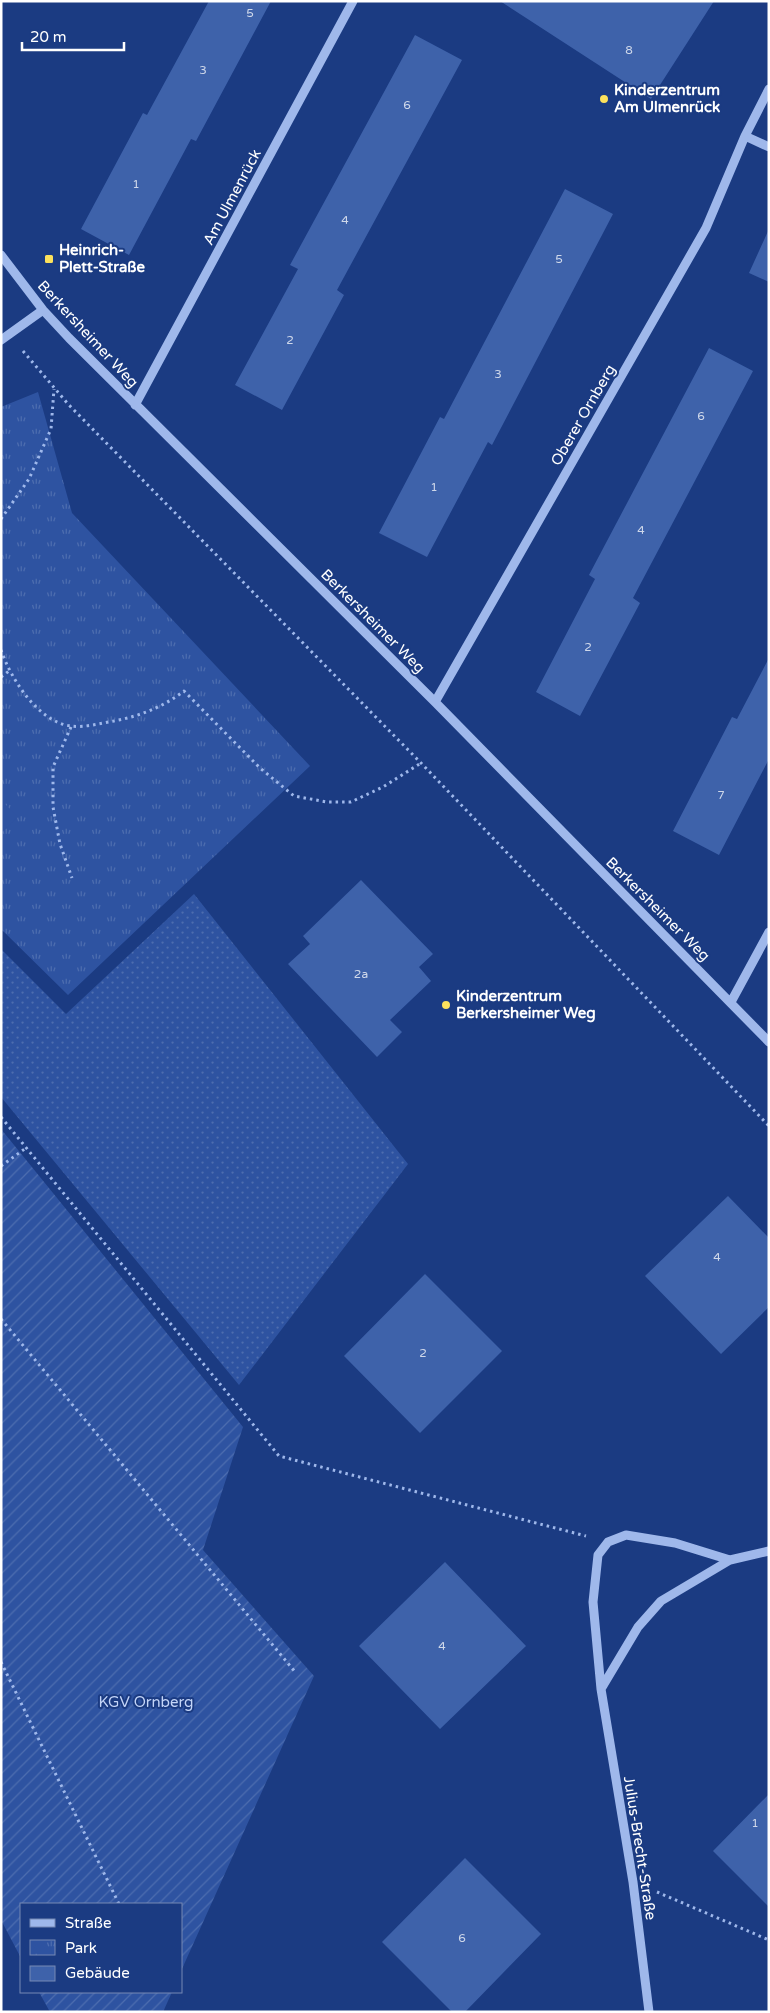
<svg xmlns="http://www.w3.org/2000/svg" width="770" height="2013" viewBox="0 0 770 2013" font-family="'Varela Round',sans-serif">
<defs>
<pattern id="grass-dots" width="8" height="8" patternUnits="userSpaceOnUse" patternTransform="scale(1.25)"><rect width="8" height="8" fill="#2e53a1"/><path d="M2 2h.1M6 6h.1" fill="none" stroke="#4d6daf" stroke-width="1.8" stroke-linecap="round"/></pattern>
<pattern id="park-tufts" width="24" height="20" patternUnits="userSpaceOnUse" patternTransform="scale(1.25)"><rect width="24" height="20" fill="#2e53a1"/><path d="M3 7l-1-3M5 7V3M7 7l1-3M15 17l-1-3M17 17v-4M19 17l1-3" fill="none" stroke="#4d6daf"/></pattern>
<pattern id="garden-furrows" width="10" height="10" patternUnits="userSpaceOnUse" patternTransform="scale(1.25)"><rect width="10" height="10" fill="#2e53a1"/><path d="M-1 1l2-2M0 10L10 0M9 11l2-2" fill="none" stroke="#4d6daf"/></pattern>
</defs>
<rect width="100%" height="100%" fill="#1b3b82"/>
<!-- grass -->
<path fill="url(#grass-dots)" d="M194,894L408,1164L239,1385L1,1097V949L66,1014Z"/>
<!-- park -->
<path fill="url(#park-tufts)" d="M38,392L72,513L310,766L68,995L1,929V407Z"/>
<!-- garden -->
<path fill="url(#garden-furrows)" d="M1,1129L243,1427L203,1550L314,1676L181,1971V1904H21V1958L1,1920Z
M39,1992H172L163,2012H50Z"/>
<!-- pitch -->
<path fill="#2e53a1" d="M1,800L18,817L1,833Z"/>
<!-- building -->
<path fill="#3e62aa" d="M209,1H271L196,141L191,139L129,255L81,229L143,113L147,115Z
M500,1H714L651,99Z
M415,35L462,60L337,290L344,295L282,410L235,385L298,269L290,265Z
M565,189L613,214L492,445L488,442L427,557L379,533L440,417L444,419Z
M769,229V282L749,273Z
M709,348L753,371L633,598L640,603L580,716L536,692L595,579L589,575Z
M769,658V759L719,855L673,831L732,717L737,719Z
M361,880L433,954L419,967L431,981L390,1020L402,1032L377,1057L288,964L310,944L303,936Z
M728,1196L769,1238V1307L721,1354L645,1276Z
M425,1274L502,1351L420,1433L344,1356Z
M445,1562L526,1646L440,1729L359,1646Z
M769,1794V1907L713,1851Z
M465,1858L541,1934L465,2012H452L382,1942Z"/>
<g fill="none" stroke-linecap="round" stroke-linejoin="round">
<!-- path -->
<path stroke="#9fb8eb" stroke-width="3" stroke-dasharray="2.5 4" stroke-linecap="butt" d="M23,351L68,404L421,763L769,1126
M1,519L29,479L51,429L54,389
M1,650C11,679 38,722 71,726C84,728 101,723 114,721C140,716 163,707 184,691L260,768L294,796L327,802H351L383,787L421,763
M1,677L9,671
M71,727L53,767V807L60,844L72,878
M1,1117L279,1456L586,1536
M1,1166L26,1148
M1,1319L296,1673
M1,1662L119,1904
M657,1892L769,1940"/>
<!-- minor -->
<path stroke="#9fb8eb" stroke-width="9" d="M745,136L769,89
M1,255L43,310L69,338L435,702L769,1042
M1,340L43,310
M135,405L353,1
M435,702L706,228L745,136L769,147
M731,1002L769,932
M601,1689L593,1602L598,1555L608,1542L626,1535L675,1543L730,1560L769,1551
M649,2012L633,1882L601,1689L638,1627L661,1601L730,1560"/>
</g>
<!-- markers -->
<g fill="#fce15c" stroke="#1b3b82" stroke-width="2">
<circle cx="604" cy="99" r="5"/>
<rect x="44" y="254" width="10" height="10" rx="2.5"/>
<circle cx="446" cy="1005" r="5"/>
</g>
<g text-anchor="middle" stroke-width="4" stroke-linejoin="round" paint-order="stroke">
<!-- number labels -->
<g font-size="12" fill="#cfd8ea">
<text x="250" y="17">5</text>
<text x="629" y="54">8</text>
<text x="203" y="74">3</text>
<text x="407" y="109">6</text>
<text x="136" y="188">1</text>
<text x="345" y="224">4</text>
<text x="559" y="263">5</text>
<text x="290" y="344">2</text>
<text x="498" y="378">3</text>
<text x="701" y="420">6</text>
<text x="434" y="491">1</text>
<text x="641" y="534">4</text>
<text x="588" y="651">2</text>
<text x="721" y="799">7</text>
<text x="361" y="978">2a</text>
<text x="717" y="1261">4</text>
<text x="423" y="1357">2</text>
<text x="442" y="1650">4</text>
<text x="755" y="1827">1</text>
<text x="462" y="1942">6</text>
</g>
<!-- poi labels -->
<g font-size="15" font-weight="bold" fill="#fff" stroke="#1b3b82" text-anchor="start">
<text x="614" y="95">Kinderzentrum<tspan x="614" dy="17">Am Ulmenrück</tspan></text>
<text x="59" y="255">Heinrich-<tspan x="59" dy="17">Plett-Straße</tspan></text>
<text x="456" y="1001">Kinderzentrum<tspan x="456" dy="17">Berkersheimer Weg</tspan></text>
</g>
<!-- street labels -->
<g font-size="15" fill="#fff" stroke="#1b3b82">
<text transform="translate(232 197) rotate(-62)" y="5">Am Ulmenrück</text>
<text transform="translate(88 334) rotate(47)" y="5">Berkersheimer Weg</text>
<text transform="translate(583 415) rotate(-60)" y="5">Oberer Ornberg</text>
<text transform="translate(373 621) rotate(45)" y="5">Berkersheimer Weg</text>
<text transform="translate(658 909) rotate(45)" y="5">Berkersheimer Weg</text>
<text transform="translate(640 1848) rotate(81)" y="5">Julius-Brecht-Straße</text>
</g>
<!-- park labels -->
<g font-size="15" fill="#c4d5f8" stroke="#1b3b82">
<text x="146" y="1707">KGV Ornberg</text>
</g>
</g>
<!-- border -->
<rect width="770" height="2013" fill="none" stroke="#ffffff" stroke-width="5"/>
<!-- legend -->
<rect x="20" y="1903" width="162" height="90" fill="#1b3b82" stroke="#7689b4"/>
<rect x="30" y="1919" width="25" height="8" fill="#9fb8eb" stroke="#7689b4"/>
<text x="65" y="1928" font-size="15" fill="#ffffff">Straße</text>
<rect x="30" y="1940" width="25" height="15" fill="url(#park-tufts)" stroke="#7689b4"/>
<text x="65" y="1953" font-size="15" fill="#ffffff">Park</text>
<rect x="30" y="1966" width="25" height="15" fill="#3e62aa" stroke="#7689b4"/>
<text x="65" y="1978" font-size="15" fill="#ffffff">Gebäude</text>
<!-- scale -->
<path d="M22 42v8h102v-8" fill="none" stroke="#ffffff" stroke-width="2.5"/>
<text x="30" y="42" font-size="15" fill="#ffffff" stroke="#1b3b82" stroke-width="4" paint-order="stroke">20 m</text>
</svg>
